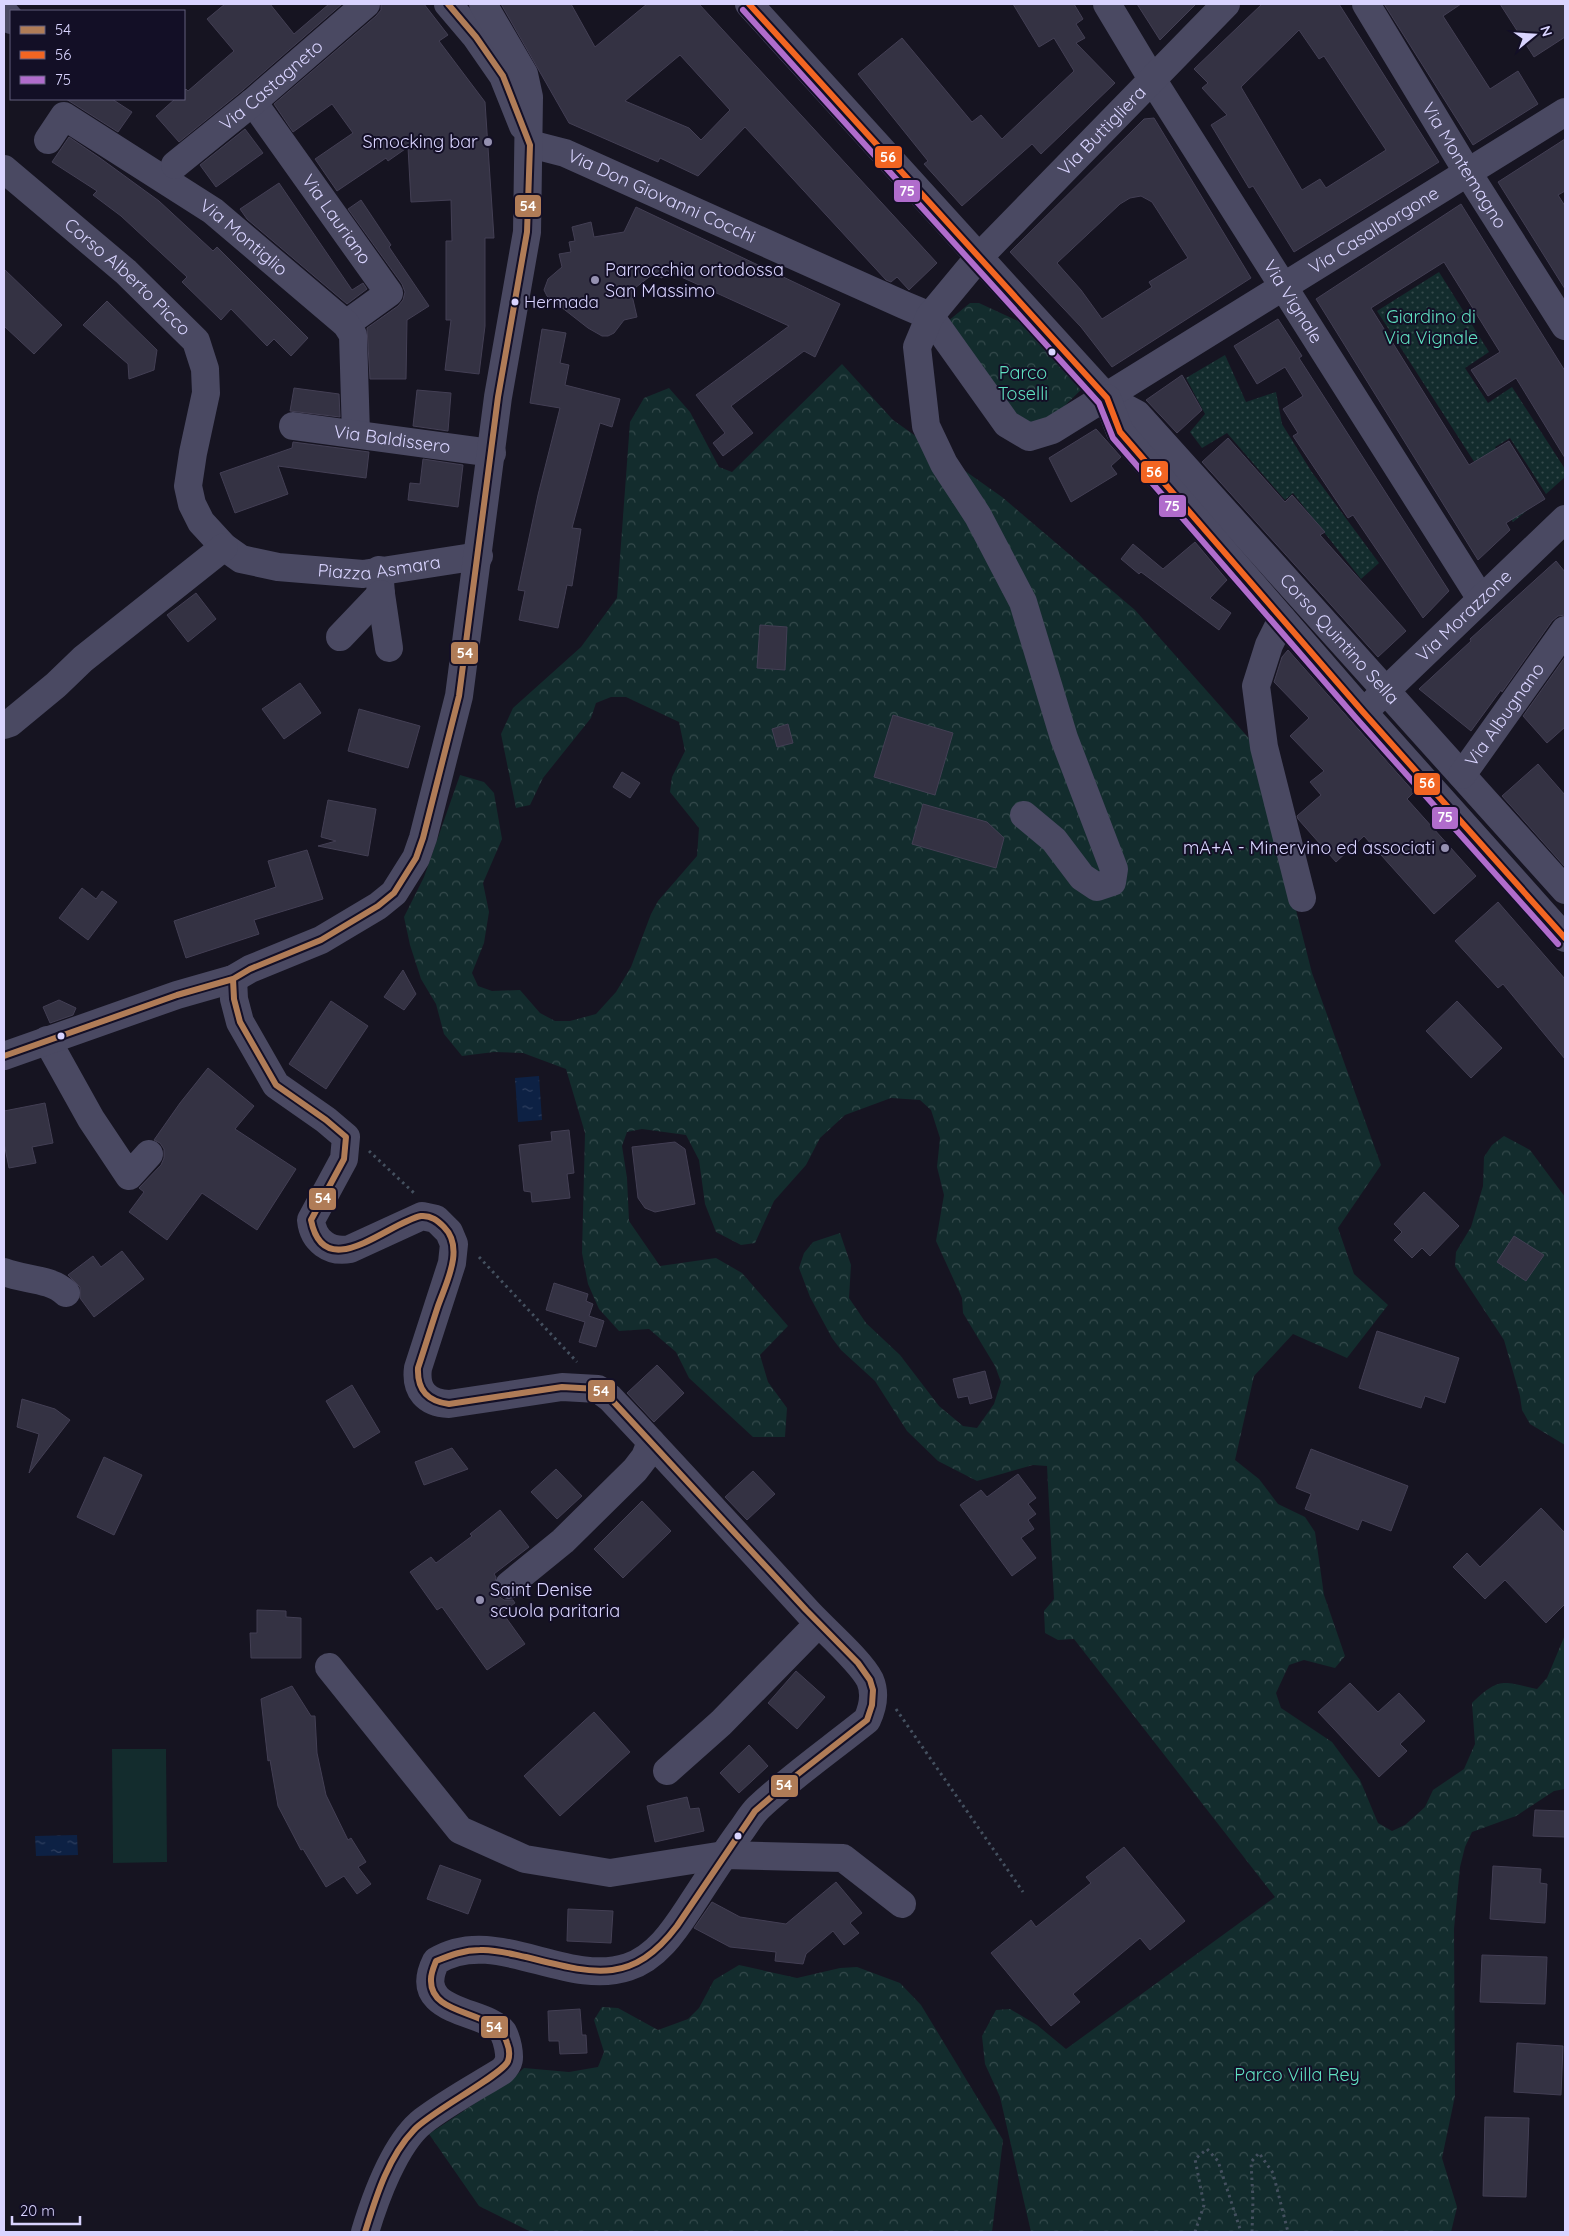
<svg xmlns="http://www.w3.org/2000/svg" width="1569" height="2236" viewBox="0 0 1569 2236" font-family="Quicksand,sans-serif">
<defs>
<pattern id="forest-crowns" width="20" height="18" patternUnits="userSpaceOnUse" patternTransform="scale(1.25)"><rect width="20" height="18" fill="#132c2d"/><path d="M2 6a3 3 0 1 1 6 0M12 15a3 3 0 1 1 6 0" fill="none" stroke="#354a4c"/></pattern>
<pattern id="garden-dots" width="8" height="8" patternUnits="userSpaceOnUse" patternTransform="scale(1.25)"><rect width="8" height="8" fill="#132c2d"/><path d="M2 2h.1M6 6h.1" fill="none" stroke="#354a4c" stroke-width="1.8" stroke-linecap="round"/></pattern>
<pattern id="water-ripples" width="26" height="14" patternUnits="userSpaceOnUse" patternTransform="scale(1.25)"><rect width="26" height="14" fill="#0d2144"/><path d="M2 4q2-2 4 0t4 0M15 11q2-2 4 0t4 0" fill="none" stroke="#304060"/></pattern>
</defs>
<rect width="100%" height="100%" fill="#161421"/>
<!-- grass -->
<path fill="#132c2d" d="M112,1749H166L167,1862L113,1863Z"/>
<!-- forest -->
<path fill="url(#forest-crowns)" d="M970,303H979L1033,328L1086,385L1049,421L1010,438L930,336Z
M842,364L893,420L1002,497L1135,610L1254,744L1312,973L1381,1165L1338,1228L1354,1274L1388,1305L1347,1358L1293,1334L1254,1376L1235,1460L1259,1479L1278,1504L1305,1517L1315,1532L1324,1595L1345,1656L1335,1668L1304,1660L1289,1665L1276,1693L1281,1708L1332,1742L1360,1780L1378,1823L1392,1831L1405,1825L1425,1807L1433,1790L1464,1769L1475,1744L1472,1703C1499,1677 1502,1681 1537,1689L1547,1678L1565,1635V1789L1554,1791L1516,1816L1472,1832L1465,1847L1460,1867L1454,1929L1455,2096L1442,2158L1457,2207L1451,2232H1031L1000,2097L985,2064L982,2036L996,2010L1010,2009L1037,2025L1066,2049L1275,1897L1074,1639L1058,1640L1045,1633L1044,1611L1054,1599L1047,1466L1033,1465L977,1481L938,1461L907,1431L875,1381L841,1350L832,1338L810,1297L799,1268L804,1253L813,1242L840,1233L851,1265L849,1298L866,1323L900,1355L939,1406L963,1426L977,1428L994,1404L1001,1382L995,1366L963,1313L962,1298L936,1241L944,1195L937,1167L940,1138L931,1110L920,1100L891,1098L845,1115L820,1138L806,1165L774,1201L755,1243L741,1245L716,1232L705,1204L699,1160L686,1135L642,1129L627,1132L622,1146L627,1178L629,1221L660,1266L716,1258L742,1273L788,1326L760,1355L768,1382L787,1408L785,1437H753L689,1378L676,1352L649,1329L619,1331L599,1309L588,1284L582,1253L585,1133L566,1069L523,1053L494,1052L462,1056L444,1034L436,1004L421,979L410,945L404,917L424,877L460,775L484,782L494,793L502,839L483,883L489,912L484,943L472,973L478,986L492,991L520,990L540,1013L555,1021H570L596,1014L616,992L631,967L651,914L658,901L697,856L699,828L670,792L672,777L685,751L679,722L626,697H611L596,703L591,718L543,778L530,805L516,808L501,734L513,708L581,647L617,598L630,422L644,398L669,388L690,412L719,467L732,472Z
M1504,1136L1530,1150L1565,1197V1445L1530,1424L1522,1410L1520,1396L1504,1340L1455,1266L1456,1252L1471,1227L1483,1186L1484,1157L1492,1145Z
M739,1965L797,1978L840,1968L857,1967L900,1983L921,2005L1003,2140L992,2232H531L479,2206L429,2134L513,2078L524,2068L569,2072L598,2067L604,2052L594,2020L602,2007L618,2008L658,2030L688,2019L699,2008L714,1980Z"/>
<!-- garden -->
<path fill="url(#garden-dots)" d="M1439,272L1489,352L1465,368L1488,403L1512,387L1565,469V477L1546,494L1510,438L1495,447L1531,507L1513,522L1377,311Z
M1225,355L1246,402L1276,392L1282,424L1311,471L1379,563L1361,579L1293,493L1285,500L1227,433L1202,448L1190,432L1205,414L1186,378Z"/>
<!-- water -->
<path fill="url(#water-ripples)" d="M539,1076L542,1120L518,1122L515,1078Z
M77,1835L78,1855L36,1856L35,1836Z"/>
<!-- building -->
<path fill="#343243" stroke="#433f54" fill-rule="evenodd" d="M225,4H270L294,34L329,4H342L243,90L179,142L156,116L175,99H184V91L186,89L188,91L234,51L207,19Z
M381,4H424L448,35L439,41L485,102L494,238H485V326L479,374L445,370L451,320H446V241H452L451,200L411,202L408,147L388,161L386,158L337,191L315,159L353,133L332,104L293,132L274,104L376,16L381,10Z
M501,4H571L595,47L647,4H699L937,263L909,290L897,277L891,282L886,280L745,127L698,176L660,158L658,162L569,123ZM680,55L730,110L701,140L689,128L625,101Z
M1013,4H1074L1083,19L1076,24L1085,38L1076,43L1115,83L1041,154L1032,144L962,206L924,164L928,161L858,74L902,38L972,122L981,115L1002,139L1074,71L1054,38L1039,47Z
M1137,4H1196L1160,40Z
M1262,4H1339L1439,162L1294,252L1253,186L1249,188L1211,125L1227,115L1202,88L1208,83L1194,69ZM1299,30L1319,59L1324,56L1386,150L1326,188L1320,179L1302,190L1241,87Z
M1384,4H1461L1443,16L1490,89L1518,71L1538,104L1473,145Z
M1500,4H1565V37L1534,57Z
M66,99H112L132,112L118,132Z
M1154,118L1251,278L1112,367L1081,327L1010,252L1144,119ZM1141,196L1152,202L1188,258L1149,282L1152,287L1102,319L1081,290L1057,263L1120,204L1130,198Z
M245,129L263,153L216,187L200,165Z
M69,137L100,158L159,201L213,251L217,247L308,338L291,356L274,339L267,346L231,309L221,320L182,282L187,277L121,216L93,195L97,191L52,162Z
M1565,139V191L1558,195L1565,206V289L1498,182Z
M279,183L352,290L363,283L367,289L347,304L247,219L240,209Z
M361,200L391,245L389,247L429,306L407,320L406,379H370L367,328L398,306L403,300L405,292L402,284L348,209Z
M1461,204L1565,371V458L1516,378L1488,396L1471,370L1500,352L1444,262L1371,308L1469,465L1509,441L1545,499L1506,523L1510,530L1478,560L1316,299Z
M636,207L840,304L815,357L804,351L731,406L753,433L723,456L713,443L725,433L696,395L789,326L666,270L662,278L653,274L631,291L637,317L624,320L614,333L608,336H602L588,328L547,296L544,290L548,279L562,267L559,254L571,252L569,242L575,241L572,227L591,222L594,237L624,232Z
M4,269L62,325L34,354L4,326Z
M107,301L157,350L154,370L129,379L128,364L83,325Z
M1278,319L1302,356L1299,358L1449,591L1423,618L1353,515L1348,518L1293,436L1298,433L1283,409L1303,396L1285,367L1257,384L1234,346Z
M542,329L566,333L560,363L569,365L565,385L620,399L612,427L600,423L572,528L581,529L572,586L567,585L558,628L519,620L525,591L518,590L538,495L560,408L530,403Z
M1182,375L1202,410L1177,433L1146,400Z
M294,388L339,394L340,417L290,411Z
M417,390L451,393L448,431L413,426Z
M1096,429L1121,457L1111,466L1117,474L1071,502L1049,458Z
M1228,438L1285,502L1292,495L1325,532L1320,535L1406,631L1378,657L1202,462Z
M293,442L369,452L366,478L278,466L288,494L235,513L220,473L292,448Z
M423,459L463,465L458,507L408,500L410,483L420,484Z
M1195,542L1227,580L1210,598L1231,613L1219,630L1141,572L1139,574L1121,559L1133,544L1163,569Z
M1556,561L1565,572V615L1558,616L1552,621L1502,692L1501,690L1471,731L1419,689L1471,641L1470,639Z
M196,593L216,619L188,642L167,615Z
M760,625L787,627L785,670L757,668Z
M1288,650L1414,792L1407,799L1476,876L1434,914L1364,836L1336,862L1298,819L1297,816L1321,795L1310,782L1324,771L1290,736L1309,718L1274,682L1282,657Z
M1565,657V727L1547,743L1523,716Z
M300,683L321,713L284,739L262,709Z
M359,709L420,726L408,768L348,751Z
M893,715L953,733L935,795L874,777Z
M788,724L793,743L777,747L772,729Z
M1538,764L1565,795V867L1502,796Z
M622,772L640,783L630,798L613,787Z
M328,800L376,809L368,856L318,846L336,841L321,837Z
M923,804L987,822L1004,838L996,868L912,844Z
M307,850L323,899L254,920L259,934L186,958L174,921L276,887L268,861Z
M82,888L96,899L102,891L117,902L88,940L59,918Z
M1498,902L1565,979V1059L1503,984L1498,988L1455,941Z
M403,970L416,994L404,1010L384,997Z
M59,1000L76,1008L73,1015L50,1023L43,1007Z
M331,1001L368,1026L326,1089L289,1064Z
M1457,1001L1502,1048L1471,1078L1426,1031Z
M208,1068L254,1106L235,1129L296,1169L257,1230L202,1193L167,1240L129,1212L144,1192L139,1188L161,1165L164,1158V1149L160,1143L154,1140L180,1103Z
M45,1103L53,1143L32,1147L36,1163L9,1168L4,1143V1111Z
M569,1130L574,1173L567,1174L570,1198L532,1202L531,1192L524,1191L519,1145L552,1141L551,1132Z
M675,1142L685,1149L695,1204L655,1212L645,1208L638,1198L632,1147Z
M1424,1192L1459,1226L1430,1256L1422,1248L1412,1258L1394,1240L1402,1232L1394,1224Z
M1514,1236L1544,1255L1526,1281L1497,1262Z
M122,1251L144,1279L94,1317L80,1298V1287L68,1275L93,1256L101,1267Z
M554,1283L588,1294L586,1301L593,1304L589,1316L604,1321L596,1347L579,1342L585,1322L546,1310Z
M1377,1331L1459,1358L1445,1403L1425,1396L1421,1408L1359,1388Z
M657,1365L684,1393L654,1422L627,1393Z
M985,1371L992,1398L970,1404L968,1396L958,1398L953,1379Z
M352,1385L380,1432L354,1448L326,1401Z
M22,1399L55,1409L70,1420L29,1473L39,1434L17,1427Z
M452,1448L468,1469L424,1485L415,1462Z
M1311,1449L1408,1486L1391,1531L1362,1520L1358,1530L1305,1509L1311,1494L1296,1488Z
M104,1457L142,1475L114,1535L77,1517Z
M556,1469L582,1496L557,1519L531,1492Z
M753,1471L775,1494L747,1520L725,1497Z
M1018,1474L1036,1498L1028,1504L1036,1514L1028,1520L1034,1529L1021,1538L1036,1558L1012,1576L960,1505L981,1490L987,1497Z
M642,1501L671,1531L623,1578L594,1549Z
M1541,1508L1565,1533V1604L1546,1623L1505,1580L1485,1599L1453,1567L1467,1553L1480,1567Z
M500,1510L529,1547L494,1574L496,1577L494,1587L497,1595L504,1600H513L515,1603L502,1612L525,1644L487,1670L442,1607L437,1610L410,1572L431,1557L436,1563L472,1536L470,1534Z
M257,1610L286,1611V1617L301,1618V1658H251L250,1633H257Z
M796,1671L825,1697L797,1729L768,1703Z
M1350,1683L1378,1712L1399,1693L1425,1721L1400,1744L1407,1751L1379,1777L1318,1712Z
M292,1686L311,1716H315L317,1753L326,1795L348,1840L351,1838L366,1862L358,1867L371,1884L357,1894L344,1876L326,1887L303,1849L301,1850L278,1806L270,1760L268,1761L261,1699Z
M594,1712L630,1752L560,1816L524,1776Z
M749,1745L768,1766L739,1793L720,1773Z
M687,1797L690,1809L699,1808L704,1831L655,1842L647,1806Z
M1535,1810L1565,1811V1837L1533,1836Z
M1124,1847L1185,1921L1150,1950L1140,1938L1073,1994L1080,2002L1051,2026L991,1953L1031,1920L1036,1927L1091,1883L1086,1877Z
M440,1865L481,1880L468,1914L427,1899Z
M1493,1866L1541,1869L1540,1883L1547,1884L1545,1923L1490,1919Z
M836,1882L862,1913L850,1923L859,1933L844,1945L833,1931L806,1954L803,1964L775,1961L776,1952L730,1947L694,1928L712,1902L740,1917L786,1924Z
M568,1909L613,1911L611,1943L567,1941Z
M1482,1955L1547,1957L1545,2004L1480,2002Z
M580,2009L582,2035H586L587,2053L560,2054L559,2041H549L548,2011Z
M1517,2043L1563,2046L1561,2095L1514,2092Z
M1485,2117L1529,2118L1526,2197L1483,2196Z"/>
<g fill="none" stroke-linecap="round" stroke-linejoin="round">
<!-- path -->
<path stroke="#44505f" stroke-width="3" stroke-dasharray="2.5 4" stroke-linecap="butt" d="M369,1151L414,1193
M479,1257L577,1362
M896,1709L1023,1892
M1195,2232L1204,2205L1195,2159L1207,2149L1218,2161L1241,2232
M1252,2232L1253,2200L1251,2162L1259,2153L1273,2173L1288,2232"/>
<!-- minor -->
<g stroke="#4a4962" stroke-width="28">
<path d="M448,4L476,37L503,76L523,126"/>
<path id="s1" d="M749,4L1107,398L1137,414L1565,890"/>
<path id="s2" d="M1107,4L1152,79L1481,599"/>
<path id="s3" d="M1366,4L1468,173L1565,326"/>
<path d="M4,12L11,20"/>
<path id="s4" d="M253,102L389,293L346,324"/>
<path id="s5" d="M48,140L64,116L213,211L346,324L353,335L356,434"/>
<path id="s6" d="M530,144L565,153L904,305L930,316"/>
<path id="s7" d="M175,165L253,102L366,4"/>
<path id="s8" d="M4,169L126,272L196,341L205,369L206,393L193,453L188,486L192,504L201,522L224,547L241,559L278,567L363,574L479,556"/>
<path id="s9" d="M930,316L1007,424L1029,437L1052,430L1565,112"/>
<path d="M1107,398L1120,432L1363,712L1565,938"/>
<path id="s10" d="M293,426L492,453"/>
<path d="M379,570L381,594L389,648"/>
<path d="M1282,619L1269,645L1256,686L1264,747L1302,898"/>
<path d="M340,637L381,594"/>
<path id="s11" d="M1373,703L1565,519"/>
<path d="M4,725L10,723L56,685L83,659L224,547"/>
<path id="s12" d="M1462,775L1565,630"/>
<path id="s13" d="M1024,815L1054,840L1082,877L1097,887L1112,882L1114,869L1064,738L1023,602L978,516L944,464L926,426L917,347L930,316L979,257L1226,4"/>
<path d="M233,979L234,999L240,1022L276,1085L326,1120L346,1137L344,1159L311,1220C313,1241 330,1253 350,1249L422,1216L436,1219L449,1232L454,1244L452,1263L418,1368C415,1390 426,1403 449,1404L562,1387L598,1389L610,1398C676,1468 741,1539 806,1610C822,1628 860,1660 870,1680C876,1694 873,1707 867,1720C831,1749 792,1776 758,1808C751,1815 746,1824 740,1832C722,1857 706,1882 689,1908C674,1931 656,1958 628,1967C566,1988 495,1925 436,1961C409,2015 486,2009 503,2032C505,2036 507,2042 508,2047C510,2058 510,2063 502,2071C476,2087 448,2102 423,2121C395,2143 375,2199 365,2232"/>
<path d="M47,1040L91,1119L129,1176L149,1154"/>
<path d="M4,1056L177,995L233,979L250,969L321,940L378,906L394,893L416,858L423,838L459,696L498,397L527,232L529,97L524,74L483,4"/>
<path d="M4,1272C24,1280 50,1278 66,1293"/>
<path d="M509,1585L563,1541L635,1470L645,1457L651,1442"/>
<path d="M329,1667L460,1830L525,1859L610,1873L724,1855L843,1858L902,1904"/>
<path d="M667,1771L721,1723L818,1624"/>
</g>
<defs>
<path id="bus-1" d="M233,979L234,999L240,1022L276,1085L326,1120L346,1137L344,1159L311,1220C324,1286 389,1222 421,1216C431,1215 438,1221 444,1227C465,1248 446,1283 438,1306C431,1327 425,1347 418,1368C417,1390 427,1401 449,1404L562,1387L598,1389L610,1398L806,1610L858,1663L870,1680L873,1690L872,1705L867,1720L798,1774L755,1811L677,1926C631,1987 591,1973 526,1957C511,1954 495,1949 480,1950C464,1950 451,1955 436,1961C434,1966 431,1973 431,1979C429,2019 497,2008 507,2043C509,2048 510,2055 508,2061C504,2074 430,2112 414,2130C388,2157 376,2197 365,2232
M4,1056L177,995L233,979L250,969L321,940L378,906L394,893L416,858L423,838L459,696L498,397L527,232L530,145L503,76L476,37L448,4"/>
<path id="bus-2" d="M749,4L1107,398L1120,432L1363,712L1565,938"/>
<path id="bus-3" d="M743,10L1099,403L1113,438L1356,718L1558,944"/>
</defs>
<!-- bus-1 casing -->
<use href="#bus-1" stroke="#130f26" stroke-width="10"/>
<!-- bus-2 casing -->
<use href="#bus-2" stroke="#130f26" stroke-width="10"/>
<!-- bus-3 casing -->
<use href="#bus-3" stroke="#130f26" stroke-width="10"/>
<!-- bus-1 -->
<use href="#bus-1" stroke="#b07c57" stroke-width="6"/>
<!-- bus-2 -->
<use href="#bus-2" stroke="#f26522" stroke-width="6"/>
<!-- bus-3 -->
<use href="#bus-3" stroke="#b06ccc" stroke-width="6"/>
</g>
<!-- markers -->
<g fill="#9591b1" stroke="#130f26" stroke-width="2">
<circle cx="488" cy="142" r="5"/>
<circle cx="595" cy="280" r="5"/>
<circle cx="1445" cy="848" r="5"/>
<circle cx="480" cy="1600" r="5"/>
</g>
<g fill="#d9d4ff" stroke="#130f26" stroke-width="2">
<circle cx="515" cy="302" r="4.5"/>
<circle cx="1052" cy="352" r="4.5"/>
<circle cx="61" cy="1036" r="4.5"/>
<circle cx="738" cy="1836" r="4.5"/>
</g>
<g text-anchor="middle" stroke-width="4" stroke-linejoin="round" paint-order="stroke">
<!-- bus labels -->
<g font-size="17" fill="#d9d4ff" stroke="#130f26" text-anchor="start">
<text x="524" y="308">Hermada</text>
</g>
<!-- street labels -->
<g font-size="18" fill="#d9d4ff" stroke="#130f26">
<text dy="6" stroke="none"><textPath href="#s7" startOffset="125">Via Castagneto</textPath></text>
<text dy="6" stroke="none"><textPath href="#s13" startOffset="982">Via Buttigliera</textPath></text>
<text dy="6" stroke="none"><textPath href="#s3" startOffset="189">Via Montemagno</textPath></text>
<text dy="6" stroke="none"><textPath href="#s6" startOffset="142">Via Don Giovanni Cocchi</textPath></text>
<text dy="6" stroke="none"><textPath href="#s4" startOffset="144">Via Lauriano</textPath></text>
<text dy="6" stroke="none"><textPath href="#s9" startOffset="561">Via Casalborgone</textPath></text>
<text dy="6" stroke="none"><textPath href="#s5" startOffset="246">Via Montiglio</textPath></text>
<text dy="6" stroke="none"><textPath href="#s8" startOffset="164">Corso Alberto Picco</textPath></text>
<text dy="6" stroke="none"><textPath href="#s2" startOffset="351">Via Vignale</textPath></text>
<text dy="6" stroke="none"><textPath href="#s10" startOffset="100">Via Baldissero</textPath></text>
<text dy="6" stroke="none"><textPath href="#s8" startOffset="639">Piazza Asmara</textPath></text>
<text dy="6" stroke="none"><textPath href="#s11" startOffset="126">Via Morazzone</textPath></text>
<text dy="6" stroke="none"><textPath href="#s1" startOffset="869">Corso Quintino Sella</textPath></text>
<text dy="6" stroke="none"><textPath href="#s12" startOffset="74">Via Albugnano</textPath></text>
</g>
<!-- poi labels -->
<g font-size="18" fill="#d9d4ff" stroke="#130f26" text-anchor="end">
<text x="478" y="148">Smocking bar</text>
<text x="605" y="276" text-anchor="start">Parrocchia ortodossa<tspan x="605" dy="21">San Massimo</tspan></text>
<text x="1435" y="854">mA+A - Minervino ed associati</text>
<text x="490" y="1596" text-anchor="start">Saint Denise<tspan x="490" dy="21">scuola paritaria</tspan></text>
</g>
<!-- park labels -->
<g font-size="18" fill="#5fe0c0" stroke="#130f26">
<text x="1431" y="323">Giardino di<tspan x="1431" dy="21">Via Vignale</tspan></text>
<text x="1023" y="379">Parco<tspan x="1023" dy="21">Toselli</tspan></text>
<text x="1297" y="2081">Parco Villa Rey</text>
</g>
</g>
<g stroke="#130f26" stroke-width="2">
<rect x="874" y="145" width="29" height="24" rx="5" fill="#f26522"/>
<rect x="893" y="179" width="28" height="24" rx="5" fill="#b06ccc"/>
<rect x="514" y="194" width="28" height="24" rx="5" fill="#b07c57"/>
<rect x="1140" y="460" width="29" height="24" rx="5" fill="#f26522"/>
<rect x="1158" y="494" width="29" height="24" rx="5" fill="#b06ccc"/>
<rect x="450" y="641" width="29" height="24" rx="5" fill="#b07c57"/>
<rect x="1413" y="772" width="28" height="24" rx="5" fill="#f26522"/>
<rect x="1431" y="806" width="28" height="24" rx="5" fill="#b06ccc"/>
<rect x="308" y="1187" width="29" height="24" rx="5" fill="#b07c57"/>
<rect x="587" y="1379" width="29" height="24" rx="5" fill="#b07c57"/>
<rect x="770" y="1774" width="29" height="24" rx="5" fill="#b07c57"/>
<rect x="480" y="2015" width="29" height="24" rx="5" fill="#b07c57"/>
</g>
<g font-size="14" text-anchor="middle" font-weight="bold" fill="#fff">
<text x="888" y="162">56</text>
<text x="907" y="196">75</text>
<text x="528" y="211">54</text>
<text x="1154" y="477">56</text>
<text x="1172" y="511">75</text>
<text x="465" y="658">54</text>
<text x="1427" y="788">56</text>
<text x="1445" y="822">75</text>
<text x="323" y="1203">54</text>
<text x="601" y="1396">54</text>
<text x="784" y="1790">54</text>
<text x="494" y="2032">54</text>
</g>
<!-- border -->
<rect width="1569" height="2236" fill="none" stroke="#d9d4ff" stroke-width="10"/>
<!-- legend -->
<rect x="10" y="10" width="175" height="90" fill="#130f26" stroke="#625e7d"/>
<rect x="20" y="26" width="25" height="8" fill="#b07c57" stroke="#625e7d"/>
<text x="55" y="35" font-size="15" fill="#d9d4ff">54</text>
<rect x="20" y="51" width="25" height="8" fill="#f26522" stroke="#625e7d"/>
<text x="55" y="60" font-size="15" fill="#d9d4ff">56</text>
<rect x="20" y="76" width="25" height="8" fill="#b06ccc" stroke="#625e7d"/>
<text x="55" y="85" font-size="15" fill="#d9d4ff">75</text>
<!-- north arrow -->
<g transform="translate(1534 35) rotate(72)" stroke="#130f26" stroke-width="4" paint-order="stroke">
<path d="M0-4L9 19L0 12L-9 19Z" fill="#d9d4ff"/>
<text y="-8" font-size="14" font-weight="bold" text-anchor="middle" fill="#d9d4ff">N</text>
</g>
<!-- scale -->
<path d="M12 2216v8h68v-8" fill="none" stroke="#d9d4ff" stroke-width="2.5"/>
<text x="20" y="2216" font-size="15" fill="#d9d4ff" stroke="#130f26" stroke-width="4" paint-order="stroke">20 m</text>
</svg>
